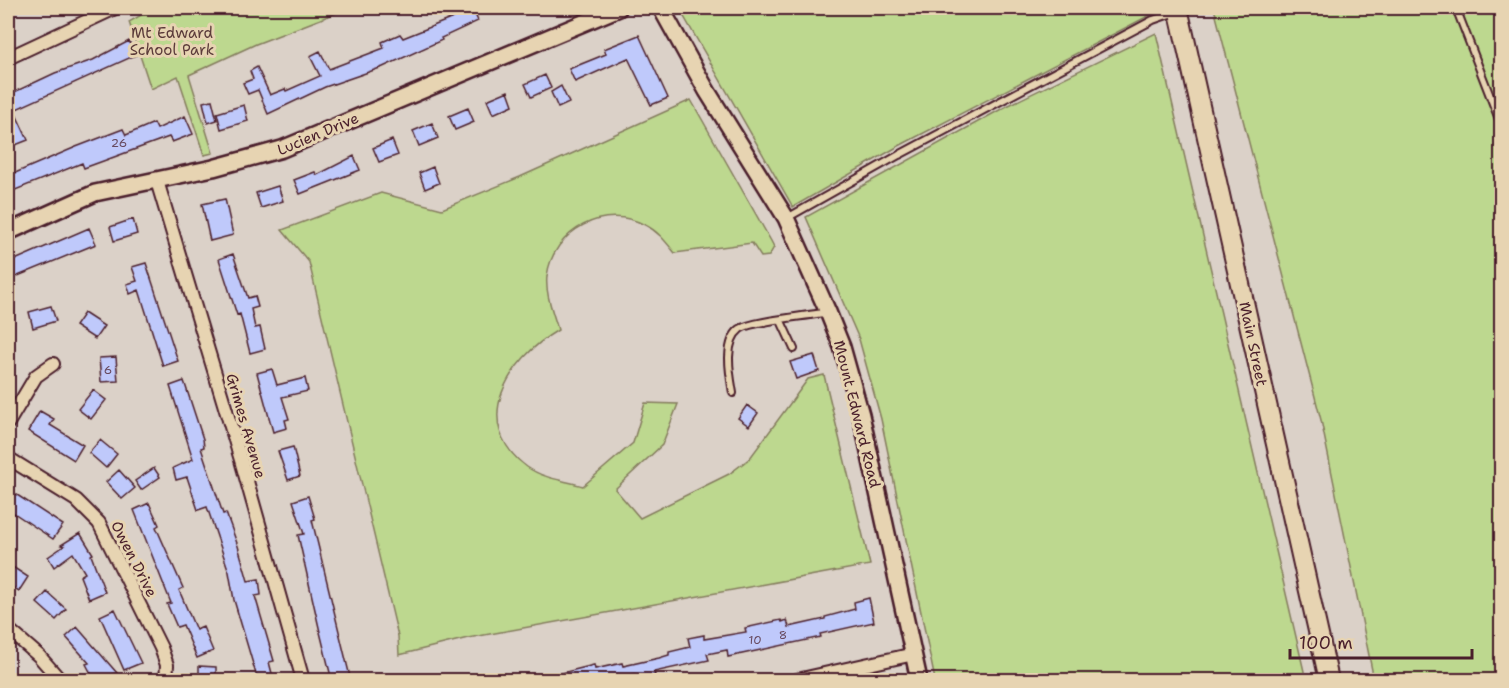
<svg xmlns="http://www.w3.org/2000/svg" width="1509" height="688" viewBox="0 0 1509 688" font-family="'Shantell Sans',sans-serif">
<rect width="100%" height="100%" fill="#dbd1c8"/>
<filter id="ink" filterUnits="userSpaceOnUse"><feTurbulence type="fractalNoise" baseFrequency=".0167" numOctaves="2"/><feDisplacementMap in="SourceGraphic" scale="12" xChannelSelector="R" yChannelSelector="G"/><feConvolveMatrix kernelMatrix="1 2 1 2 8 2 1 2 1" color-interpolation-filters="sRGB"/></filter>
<g filter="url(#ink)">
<!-- green -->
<path fill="#bdd88f" stroke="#847c5d" stroke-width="1.5" d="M153,8H349L256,44L189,75L213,153L204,155L178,76L151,89L129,22Z
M679,8H1150L1152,14L897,147L793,207Z
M1214,8H1501V680H1374L1321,420Z
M1156,33L1306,680H935L881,419L859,339L806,217L1005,107Z
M691,100L771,241L774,247L769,256L761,257L752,243L675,253C666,242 658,231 645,225C605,203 553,230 547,276C545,294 553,312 558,330C509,359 468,423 527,467C544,479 564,480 583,486L633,443L645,403L678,404L662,445L615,489L640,518L729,474L750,458L808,379L824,375L870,565L468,638L399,655L398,636L309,262L282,230L381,193L442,209L520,177Z"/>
<!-- building -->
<path fill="#bfc9fb" stroke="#4a1f2b" stroke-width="1.5" d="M473,10L478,21L441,38L442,40L383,67L325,87L268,114L258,90L248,94L243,83L253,79L250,71L257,67L270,95L285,89L286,91L320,76L310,56L320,51L329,69L384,48L382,42L400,34L403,38Z
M639,35L668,98L651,105L628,58L575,82L569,69L606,54L604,49Z
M129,41L136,55L14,110L28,140L8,148V95L55,73L93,60Z
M545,75L551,88L531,97L525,84Z
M561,86L569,103L558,108L551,92Z
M508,91L513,105L493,114L487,100Z
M212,100L217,120L208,123L203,102Z
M244,105L248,121L221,129L217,113Z
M468,108L474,122L455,130L449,116Z
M185,116L193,134L172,142L169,137L84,168L82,163L8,193V176L76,147L123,129L126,135L154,123L157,129Z
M432,123L438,138L419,146L413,131Z
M392,140L398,155L379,162L373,148Z
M354,156L360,170L300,194L294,180L315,172L317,175Z
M433,167L439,183L425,189L419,173Z
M278,186L283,201L261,208L256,193Z
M225,199L233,235L210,241L202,204Z
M133,219L137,234L114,241L110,227Z
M89,228L96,244L13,278L8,263Z
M233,254L248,298L255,296L258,307L251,309L255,328L260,327L265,349L250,353L240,314L237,315L219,259Z
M146,263L178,361L163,366L139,290L130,294L127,284L137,281L132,267Z
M51,306L56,321L33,328L29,312Z
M84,313L104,326L95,339L75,326Z
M814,355L819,371L796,379L790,362Z
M116,357L118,381L101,382L99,358Z
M272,369L277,385L305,378L308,391L282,397L289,419L285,420L287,428L273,432L257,373Z
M184,381L203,439L204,447L201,448L223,514L226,513L238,546L248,581L259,579L261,595L255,596L274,661L269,662L274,681H258L234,600L229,572L207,507L198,510L187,477L176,480L173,468L193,459L170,386Z
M93,390L106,400L91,419L78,409Z
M747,405L758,413L749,426L738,418Z
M40,411L54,419L50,425L83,445L74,460L28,431Z
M100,440L117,454L106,468L89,453Z
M293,447L300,476L288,480L278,451Z
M154,468L160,477L141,490L135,481Z
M119,470L135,488L122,499L106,482Z
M14,493L63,525L53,539L8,509Z
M308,496L315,519L312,520L351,681H332L320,632L298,535L304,534L293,501Z
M149,503L159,525L156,527L183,588L179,590L196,630L203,627L213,651L197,658L183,625L177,627L167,604L171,603L134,510Z
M80,533L93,554L91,555L105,592L89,599L80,576L85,573L73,553L54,567L48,557L64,546L61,545Z
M8,564L28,577L19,591L8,584Z
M47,592L66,609L56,620L37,603Z
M869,598L874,622L820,634L821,637L728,657L727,650L707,654L709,660L654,672L655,675L636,679L635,674L604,681H551L550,676L594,665L595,669L622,663L623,666L659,658L669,655V652L690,647L688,638L704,635V639L746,632L745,628L781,620L782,622L787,620L789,627L825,619V617L855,609L854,602Z
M115,609L141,663L124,670L100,616Z
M77,627L117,673L112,675L115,681H95L86,664L89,663L66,637Z
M199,666L216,667V681H199Z"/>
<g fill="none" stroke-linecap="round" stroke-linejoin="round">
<defs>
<path id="service" d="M1456,8L1502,127
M787,218L899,155L1153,20L1187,8
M781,321L794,349
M733,393C730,375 723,342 740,329C751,321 810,316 828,312"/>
<path id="minor" d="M8,58L115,8
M157,181L241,460L303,680
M8,423L36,376L53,364
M8,458L76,500L99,523L161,648L167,665L166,680
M8,629L39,656L60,680
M797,680L914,654"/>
<path id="tertiary" d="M661,8L707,91L786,218L828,312L842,347L861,415L919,680
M8,232L95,193L213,168L282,149L619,8"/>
<path id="primary" d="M1178,8L1329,680"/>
</defs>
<!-- service casing -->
<use href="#service" stroke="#4a1f2b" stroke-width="10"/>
<!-- minor casing -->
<use href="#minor" stroke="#4a1f2b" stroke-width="16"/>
<!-- tertiary casing -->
<use href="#tertiary" stroke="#4a1f2b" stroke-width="20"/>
<!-- primary casing -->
<use href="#primary" stroke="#4a1f2b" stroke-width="22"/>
<!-- service -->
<use href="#service" stroke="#e7d4b2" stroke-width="6"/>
<!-- minor -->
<use href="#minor" stroke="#e7d4b2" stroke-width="12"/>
<!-- tertiary -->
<use href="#tertiary" stroke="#e7d4b2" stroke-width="15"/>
<!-- primary -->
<use href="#primary" stroke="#e7d4b2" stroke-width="18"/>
</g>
</g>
<g text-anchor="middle" stroke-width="6" stroke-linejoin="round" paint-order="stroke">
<!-- number labels -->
<g font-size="12" fill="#674a5f">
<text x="119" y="147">26</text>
<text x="108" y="374">6</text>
<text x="783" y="639">8</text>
<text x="755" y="644">10</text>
</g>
<!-- park labels -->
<g font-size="15" fill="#5b3b3a" stroke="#e7d4b2">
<text x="172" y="38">Mt Edward<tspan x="172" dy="17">School Park</tspan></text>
</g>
<!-- street labels -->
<g font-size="15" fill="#4a1f2b" stroke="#e7d4b2">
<text transform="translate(318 134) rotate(-23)" y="5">Lucien Drive</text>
<text transform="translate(1253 344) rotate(78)" y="5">Main Street</text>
<text transform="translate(857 414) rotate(76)" y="5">Mount Edward Road</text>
<text transform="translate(246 426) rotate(74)" y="5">Grimes Avenue</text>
<text transform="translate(134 559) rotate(63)" y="5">Owen Drive</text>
</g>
</g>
<!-- margin -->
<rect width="1509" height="688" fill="none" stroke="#e7d4b2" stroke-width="30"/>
<rect x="15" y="15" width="1479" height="658" fill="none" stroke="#4a1f2b" stroke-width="2" filter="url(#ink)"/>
<!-- scale -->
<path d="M1290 649v9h182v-9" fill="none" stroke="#4a1f2b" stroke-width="3"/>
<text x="1299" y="649" font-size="18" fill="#4a1f2b" stroke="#e7d4b2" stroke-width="4.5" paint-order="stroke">100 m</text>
</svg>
